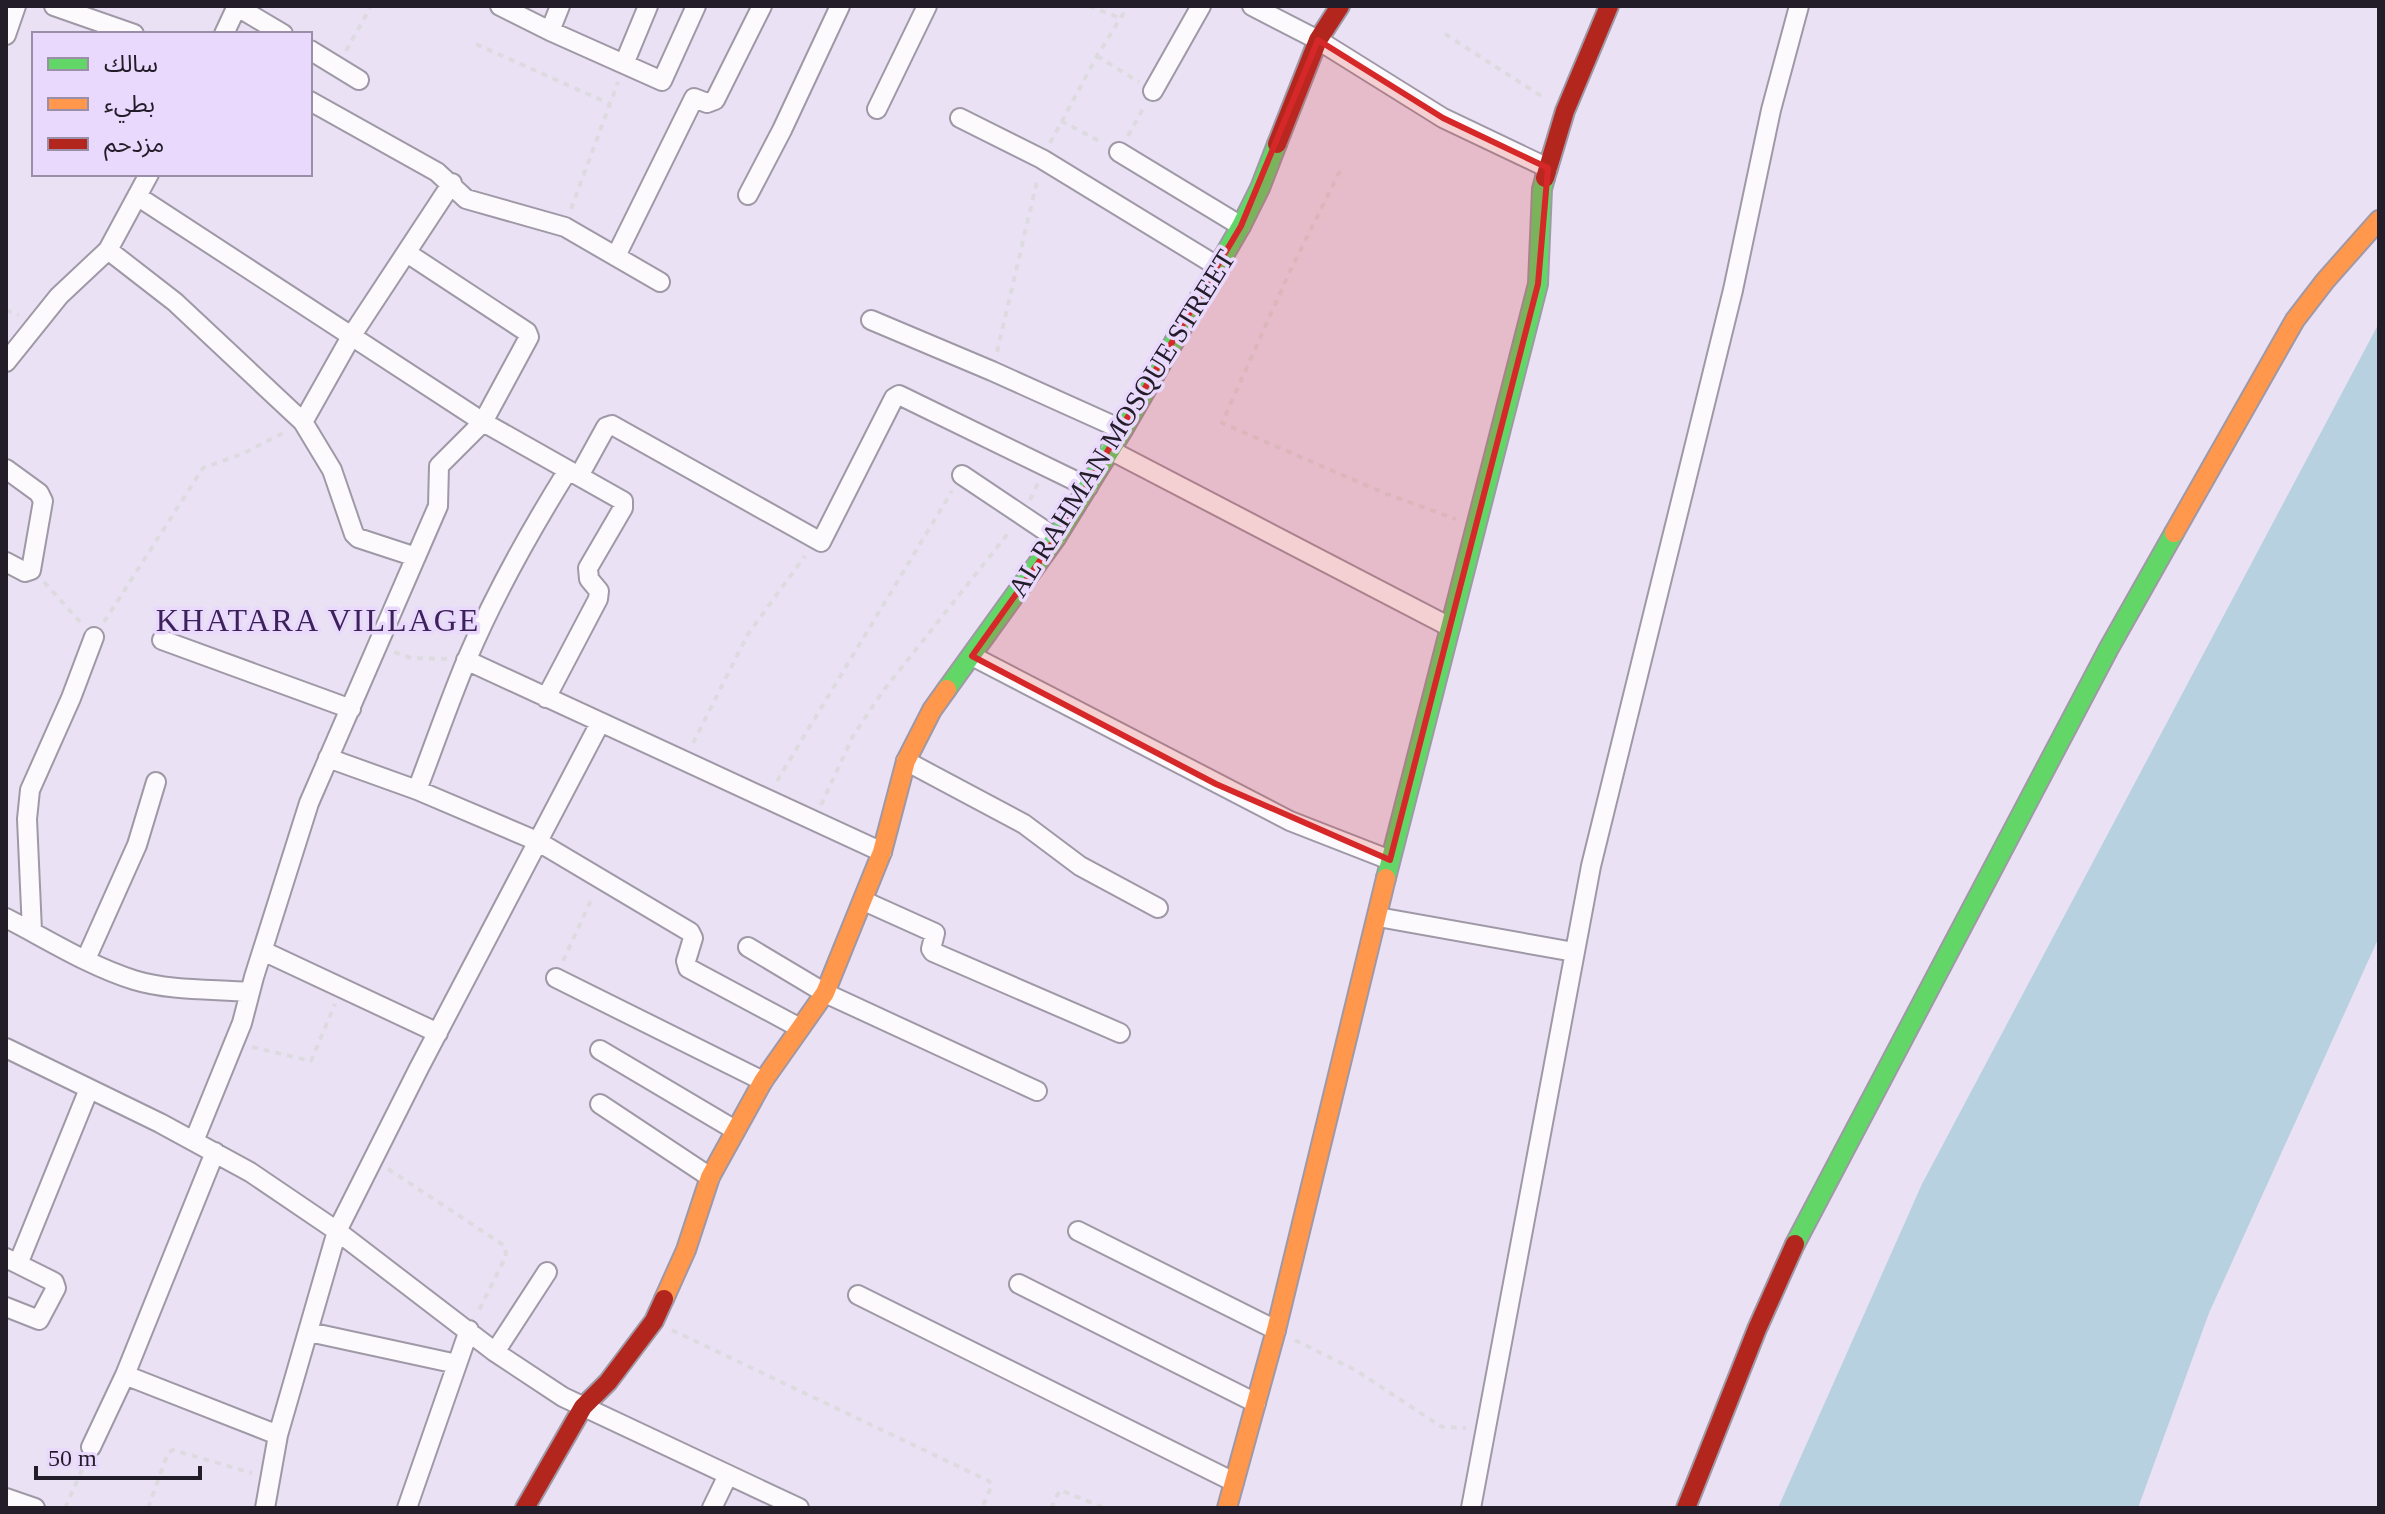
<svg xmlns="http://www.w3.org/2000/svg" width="2385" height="1514" viewBox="0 0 2385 1514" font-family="'Times New Roman','Noto Sans Arabic',serif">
<rect width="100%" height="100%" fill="#eae1f4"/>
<!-- water -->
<path fill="#b7d1e0" d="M2379,323V937L2209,1313L2138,1508H1778L1922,1184Z"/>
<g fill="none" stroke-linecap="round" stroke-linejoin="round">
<defs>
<path id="street" d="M54,6L134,34
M236,6L283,34
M500,6L550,31L560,6
M1252,6L1318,40L1443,118L1548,168
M550,31L662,81L696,6
M224,34L237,6
M6,35L16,6
M310,50L359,80
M624,64L648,6
M1153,91L1201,6
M310,101L437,172L466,199L565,227L660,282
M877,109L927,6
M960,118L1042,159L1217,266
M1119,152L1241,226
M748,195L782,130L840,6
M137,196L483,422L623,501V508L588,568L589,579L599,591L598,599L546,698
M108,250L175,302L303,422L332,470L354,534L358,538L416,557
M616,256L694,98L707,103L715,100L762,6
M871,320L992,371L1123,430
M6,362L59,296L108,250L149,174
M303,422L352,335L452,183
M1110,450L1450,627
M6,469L39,493L43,501L31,570L25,572L6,562
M962,475L1056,538
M579,476L606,427L612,425L821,542L894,398L899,395L1088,487
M162,640L351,709
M972,656L1290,821L1390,860
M466,660L882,852
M328,758L417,790L537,841L690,932L693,938L686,961L688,968L800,1028
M906,761L1024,824L1080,866L1158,908
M417,790C434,746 449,702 467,659C495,593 530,531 568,470
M864,901L935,933L931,949L933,952L1120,1033
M1378,917L1574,952
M6,918C47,939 89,966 134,980C170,991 212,989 250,992
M32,931L27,819L30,790L71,698L94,637
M748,947L825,993L1037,1091
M263,951L438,1033
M86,959L137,845L156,782
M556,978L763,1081
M6,1048L160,1123L250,1172L337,1231L495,1352L563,1397L799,1508
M600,1050L735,1130
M600,1104L710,1177
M194,1141L242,1023L254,977L309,803L438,506L439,466L483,422L529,337L527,332L407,253
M1078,1231L1276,1330
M6,1258L18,1264L89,1089
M1019,1284L1256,1403
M858,1295L1234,1482
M6,1307L39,1320L56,1288L54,1282L18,1264
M309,1332L457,1364
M495,1352L547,1272
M125,1375L278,1435
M91,1447L125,1375L215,1152
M6,1498L35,1508
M265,1508L278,1435L337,1231L419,1068L600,723
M407,1508L469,1330
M712,1508L728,1475
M1471,1508L1591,866L1733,290L1771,110L1799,6"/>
<path id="fast" d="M947,689L1056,538L1123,430L1241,226L1260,188L1277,144
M1386,878L1538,284L1542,189L1545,178
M1795,1244L2109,648L2174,533"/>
<path id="slow" d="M2174,533L2295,320L2325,281L2379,220
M664,1299L686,1250L710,1177L763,1081L825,993L882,852L906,761L932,710L947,689
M1227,1508L1276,1330L1386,878"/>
<path id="jam" d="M1277,144L1318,40L1340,6
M1545,178L1565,111L1609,6
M525,1508L583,1407L608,1382L654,1321L664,1299
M1686,1508L1757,1329L1795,1244"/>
</defs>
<!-- street casing -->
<use href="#street" stroke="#9f98a6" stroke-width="22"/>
<!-- fast casing -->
<use href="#fast" stroke="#9f98a6" stroke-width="22"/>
<!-- slow casing -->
<use href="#slow" stroke="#9f98a6" stroke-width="22"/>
<!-- jam casing -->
<use href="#jam" stroke="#9f98a6" stroke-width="22"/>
<!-- path -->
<path stroke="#dddbe0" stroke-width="4" stroke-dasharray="6 6" stroke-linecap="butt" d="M1089,6L1120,18
M1445,34L1546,99
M476,44L610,104
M346,51L371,6
M1097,56L1139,82
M1061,121L1103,143
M1128,136L1145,105
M1050,143L1097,56L1128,6
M1340,171L1290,271L1222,423L1384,493L1456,519
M571,209L618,82
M6,310L19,315
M997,352L1038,177
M1030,500L1038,483
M44,582L81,623
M104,622L203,468L244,453L287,431
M394,652L411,658L448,659
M693,743L748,634L805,556
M777,781L952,491
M821,805L853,736L883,691L1010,531
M563,961L593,896
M252,1047L311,1061L335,1004
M388,1169L505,1246L506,1256L477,1314
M672,1330L989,1481L992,1485L982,1508
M1295,1340L1357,1371L1442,1427L1466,1428
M65,1508L85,1463
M148,1508L168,1453L173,1450L252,1473
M1051,1508L1060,1490L1105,1508"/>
<!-- street -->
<use href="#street" stroke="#fcfafd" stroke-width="18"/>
<!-- fast -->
<use href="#fast" stroke="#63d668" stroke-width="18"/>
<!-- slow -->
<use href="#slow" stroke="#ff974d" stroke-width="18"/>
<!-- jam -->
<use href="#jam" stroke="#b3261e" stroke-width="18"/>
</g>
<!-- marked area -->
<path fill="#d62828" fill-opacity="0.2" stroke="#d62828" stroke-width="6" stroke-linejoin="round" d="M1318,40L1443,118L1548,168L1538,284L1390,860L1216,784L972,656L1056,538L1241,226Z"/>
<g text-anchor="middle" stroke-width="7" stroke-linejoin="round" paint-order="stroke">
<!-- street labels -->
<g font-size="28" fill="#231d29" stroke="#e9d9fc">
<text transform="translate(1121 423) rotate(-58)" y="10">AL RAHMAN MOSQUE STREET</text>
</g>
<!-- quarter labels -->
<g font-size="32" letter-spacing="2" fill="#3d215a" stroke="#e9d9fc">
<text x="318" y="631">KHATARA VILLAGE</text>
</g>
</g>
<!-- border -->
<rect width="2385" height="1514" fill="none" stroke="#231d29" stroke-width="16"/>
<!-- legend -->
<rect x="32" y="32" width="280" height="144" fill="#e9d9fc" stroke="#9a8ea8" stroke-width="2"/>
<rect x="48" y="58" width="40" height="12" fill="#63d668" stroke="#9a8ea8" stroke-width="2"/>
<text x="104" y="72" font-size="24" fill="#231d29">سالك</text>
<rect x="48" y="98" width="40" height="12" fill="#ff974d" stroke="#9a8ea8" stroke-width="2"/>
<text x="104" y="112" font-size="24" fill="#231d29">بطيء</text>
<rect x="48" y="138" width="40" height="12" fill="#b3261e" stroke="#9a8ea8" stroke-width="2"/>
<text x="104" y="152" font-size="24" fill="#231d29">مزدحم</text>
<!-- scale -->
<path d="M36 1466v12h164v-12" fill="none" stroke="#231d29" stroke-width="4"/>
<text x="48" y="1466" font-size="24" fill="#231d29" stroke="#e9d9fc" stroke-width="6" paint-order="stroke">50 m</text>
</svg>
